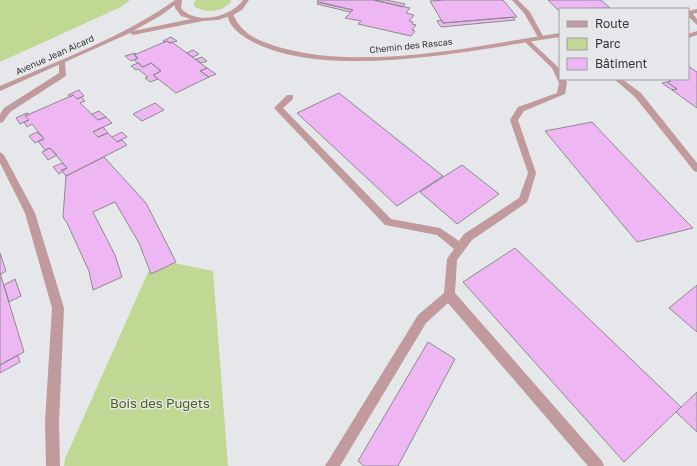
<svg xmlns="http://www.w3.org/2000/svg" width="697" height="466" viewBox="0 0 697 466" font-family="'Golos Text',sans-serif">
<rect width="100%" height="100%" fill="#e5e7ea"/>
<!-- green -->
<path fill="#c0d894" d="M0,0H130L121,7L0,62Z
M196,0H231V2C222,12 206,14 194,6V2Z
M154,259L213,271L228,466H64L65,459Z"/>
<!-- building -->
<path fill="#eeb7f3" stroke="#8d8b8e" d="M318,0H374L410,8L406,13L414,15L409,21L413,22L412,24L416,25L412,30L415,31L411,36L358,24L361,21L345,18L353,10L317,2Z
M374,0H386L405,4L403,7Z
M445,0H503L517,17L443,23L430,1Z
M548,0H601L610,8L560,9V12Z
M319,2L353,10L350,12L317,4Z
M513,17L515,20L441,27L437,21L442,20L443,23Z
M171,37L177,41L170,43L167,41L165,42L163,41Z
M167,41L170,43L172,42L207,68L200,71L209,77L176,93L153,75L161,71L151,63L143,67L134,60L138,58L134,55Z
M193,50L199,54L193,57L187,53Z
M135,53L136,54L134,55L138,58L131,61L125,56Z
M202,57L207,61L201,63L196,59Z
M138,63L143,67L151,63L161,71L153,75L158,79L150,82L145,78L148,77L138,69L136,70L131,66Z
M688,66L697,72V108L672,90L677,89L667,82L671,81L668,79H688Z
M207,68L216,74L209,77L200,71Z
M667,82L677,89L672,90L662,83Z
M79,90L84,96L77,99L73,95L70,97L68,95Z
M339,93L443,176L397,206L297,113Z
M73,95L77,99L81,97L85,101L80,103L98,120L106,117L112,123L93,132L98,137L108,133L117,142L122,140L127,145L66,176L61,170L67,168L50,148L45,150L38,141L44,139L32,124L27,127L24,122L29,120L25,116Z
M155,103L164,110L142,121L133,114Z
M99,111L106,117L98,120L92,114Z
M27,113L29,114L25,116L29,120L20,124L16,118Z
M592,122L682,217L693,228L637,242L545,131Z
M103,127L108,133L98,137L93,132Z
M37,132L44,139L35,143L29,136Z
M122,132L127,137L117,142L112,137Z
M50,148L57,155L48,160L42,152Z
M104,157L146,203L176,262L151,274L139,243L115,202L93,212L115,255L122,277L93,290L89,271L67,223L63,217L66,176Z
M62,163L67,168L59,174L53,167Z
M462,165L499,194L457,224L420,192Z
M515,248L681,407L624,462L463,282Z
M0,253L6,271L1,274L0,273Z
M0,273L24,352L0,365Z
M15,279L21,296L9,302L4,285Z
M697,285V332L669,308Z
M428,342L455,359L398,466H364L358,461Z
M18,355L20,362L0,373V365Z
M697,392V432L676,412Z"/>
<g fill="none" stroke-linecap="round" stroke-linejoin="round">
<!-- service -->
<path fill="#c09a9c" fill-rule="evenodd" d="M512,0H518L530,12L544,38L543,39H539L524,13Z
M688,11L691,12L697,19V25L688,16Z
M697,31V35L688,38V34Z
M524,39H528L557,66L560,70V79H565L567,83L565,94L524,111L518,120L536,173L528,200L526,203L472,240L457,260L455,293L602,461L604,466H588L448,303L426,323L340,466H325L418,315L444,293L447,259L454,249L437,235L385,225L274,108L287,95H293V99L283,108L391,219L440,228L459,241L464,234L519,198L528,173L510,120L518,107L557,93L559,83L552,68L524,41Z
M62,60L65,62L66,76L10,112L3,122L0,123V114L4,108L59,73V62Z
M614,79H622L641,93L697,163V172L694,171L635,97Z
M0,152L4,155L35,213L64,308L59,422L60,466H46L45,422L52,308L25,213L0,163Z"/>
<!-- minor -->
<path fill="#c09a9c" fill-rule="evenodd" d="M697,9V13L688,15V11Z
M228,13H232C236,19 238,25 244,30C254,40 269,44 282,48C367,71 474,46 560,33V37C476,49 322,84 246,38C238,33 226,23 228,13Z"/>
<!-- tertiary -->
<path fill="#c09a9c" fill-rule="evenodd" d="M175,0H182L181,8C196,26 231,17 243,0H249L242,10L233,15L218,20L203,21L133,35L130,33L0,91V86C59,60 122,38 175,0ZM175,5V8L181,16L191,19L133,31L160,16Z"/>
</g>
<g text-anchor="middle" stroke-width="3" stroke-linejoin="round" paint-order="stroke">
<!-- far-street labels -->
<g font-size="9" fill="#333435" stroke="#e5e7ea">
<text transform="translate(411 46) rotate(-6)" y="3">Chemin des Rascas</text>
<text transform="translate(55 55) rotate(-24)" y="3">Avenue Jean Aicard</text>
</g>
<!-- near-park labels -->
<g font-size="13" fill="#4b6113" stroke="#e5e7ea">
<text x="160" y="408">Bois des Pugets</text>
</g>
</g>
<!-- legend -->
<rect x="559" y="8" width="130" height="72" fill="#e5e7ea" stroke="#9e9fa2"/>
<rect x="567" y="21" width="20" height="6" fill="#c09a9c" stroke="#9e9fa2"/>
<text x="595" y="28" font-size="12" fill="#333435">Route</text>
<rect x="567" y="38" width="20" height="12" fill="#c0d894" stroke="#9e9fa2"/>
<text x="595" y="48" font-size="12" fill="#333435">Parc</text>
<rect x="567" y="58" width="20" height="12" fill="#eeb7f3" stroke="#9e9fa2"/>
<text x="595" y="68" font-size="12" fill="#333435">Bâtiment</text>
</svg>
